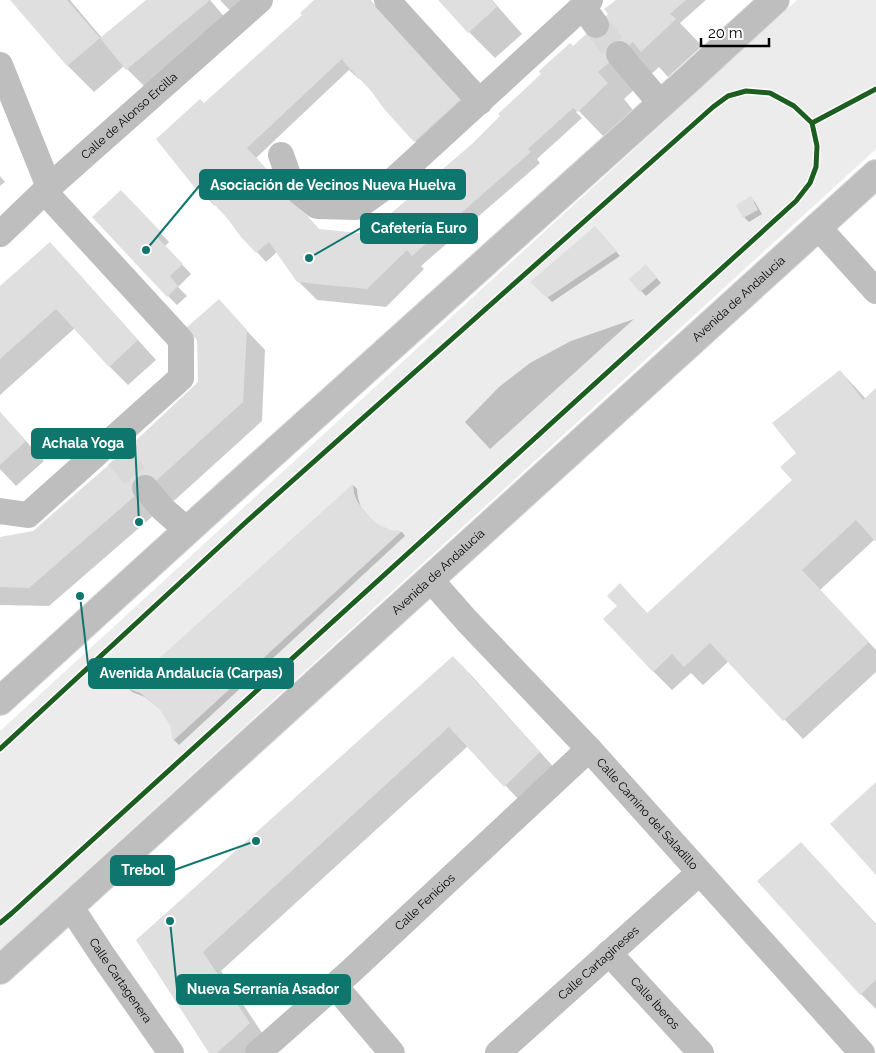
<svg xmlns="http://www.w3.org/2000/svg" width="876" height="1053" viewBox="0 0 876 1053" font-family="Raleway,sans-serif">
<rect width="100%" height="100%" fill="#fff"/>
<!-- park -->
<path fill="#ececec" d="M797,0H876V149L0,950V731Z"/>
<!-- water -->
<path fill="#bfbfbf" d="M634,319L490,449L465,422L499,387L530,363L571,341Z"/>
<!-- shadow -->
<path fill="#0003" d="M12,0H70L102,38L148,0H210L234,28L153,95L124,66L94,92L68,66Z
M220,0H263L239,20Z
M316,0H370L469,110L424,151L415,141L372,91L360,78L359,79L349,70L256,158L283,187L296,206L321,231L359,235L381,224L472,145L573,48L610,14L617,0H706L680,23L702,46L668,77L659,67L624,99L633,110L604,137L578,110L576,112L582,118L537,159L540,163L421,266L424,269L386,307L317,300L298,281L277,252L266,262L257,252L216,205L215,206L196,187L158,139L204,105L302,17Z
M439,0H492L522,34L495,58L469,32Z
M0,176L5,182L0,186Z
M751,198L755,202L762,214L749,222L744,217L738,205Z
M131,201L169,242L165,246L191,274L178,287L187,296L177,305L168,296Z
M599,232L620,256L552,302L532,282Z
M50,243L68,262L156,360L128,385L109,366L75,328L0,395V288Z
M650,270L661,283L646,296L630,279Z
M219,301L265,350L262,421L176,499L154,515L49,606L0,605V538L34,532L129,449L200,383Z
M840,371L858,390L866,399L876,390V540L875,539L820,590L876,650V672L803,739L729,661L703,685L691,673L672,690L653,671L619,606L620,585L648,614L793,480L798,453Z
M0,412L44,461L16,486L0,469Z
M353,485L357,489L358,498L361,507L376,525L391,532H402L405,536L179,745L174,740L171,724L161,710L145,697L132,692L128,688Z
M453,657L472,676L558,772L523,804L468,746L221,971L268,1042L256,1053H210L138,940Z
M801,843L819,862L876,924V1009L861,994Z"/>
<!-- building -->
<path fill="#dfdfdf" d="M10,0H67L100,38L67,66Z
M146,0H208L209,1L126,70L100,38Z
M314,0H369L386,18L385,20L388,17L460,100L414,142L385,110L371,91L342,60L344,57L247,148L273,176L287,195L304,212L319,229L359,233L376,217L381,222L472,144L500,116L498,114L541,74L539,71L570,43L573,46L608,14L604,9L616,0H686L670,14L676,19L641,52L633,42L598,72L608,83L578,112L573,108L528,149L531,152L412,256L407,250L367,289L297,282L269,242L256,253L241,237L227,218L198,187L201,184L195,188L156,139L200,99L204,103L302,15L300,13Z
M438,0H491L497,7L468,33Z
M121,190L161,232L156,236L183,264L170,276L178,286L167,297L92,217Z
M751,196L758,210L743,218L736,205Z
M595,226L617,251L547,298L530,282Z
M50,242L138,340L109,367L56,309L0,359V286Z
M646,264L657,278L640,292L629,279Z
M219,299L247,330L243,402L157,480L135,496L29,588L0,587V537L33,531L128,448L198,382L197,340L186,328Z
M840,370L863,400L876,388V542L856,520L802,570L869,642L783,721L710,643L684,667L672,654L653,672L603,619L617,606L607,596L620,583L647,613L792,480L780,467L796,453L772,423Z
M0,412L26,441L0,465Z
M353,484L354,493L357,501L365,512L377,524L391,530L402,531L173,741L170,725L160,710L148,699L140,693L126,688Z
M453,656L540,752L504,787L449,727L404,768L203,952L250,1023L217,1053H209L136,940Z
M876,782V875L830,824Z
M801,842L876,925V980L860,995L757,881Z"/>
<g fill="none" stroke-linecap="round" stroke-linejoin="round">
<!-- minor-tunnel -->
<path stroke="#d9d9d9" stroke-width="26" stroke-dasharray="26 13" stroke-linecap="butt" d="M596,25L619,54
M118,456L145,488"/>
<defs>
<g id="major">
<path d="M0,701L221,500L690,78L775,0"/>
<path id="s7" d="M0,970L876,174"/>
</g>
</defs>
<!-- major casing -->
<use href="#major" stroke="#dbdbdb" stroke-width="30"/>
<!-- minor -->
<g stroke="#bebebe" stroke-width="26">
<path d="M387,0L480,102"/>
<path d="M583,7L596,25"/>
<path d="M619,54L661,104"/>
<path d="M0,65L49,187"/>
<path d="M281,155L292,186L317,206L357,207L388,185L590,0"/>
<path d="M817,226L876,291"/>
<path id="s1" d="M0,234L49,187L260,0"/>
<path d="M145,488L164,510L187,530"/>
<path d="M0,511L28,515L181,378V340L45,192"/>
<path id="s2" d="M430,579L467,621L589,749L862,1053"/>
<path id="s3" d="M70,906L103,956L171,1053"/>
<path id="s4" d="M609,953L701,1053"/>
<path d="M335,986L392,1053"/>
<path id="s5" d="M258,1053L350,972L589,749"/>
<path id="s6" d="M498,1053L699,873"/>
</g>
<!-- major -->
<use href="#major" stroke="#bebebe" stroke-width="28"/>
<defs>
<path id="cycleway" d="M812,123L876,89
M0,749L246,522L713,107L728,96L746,91L770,93L794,106L812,123L817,146L816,167L810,183L796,201L12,913L0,923"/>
</defs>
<!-- cycleway casing -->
<use href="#cycleway" stroke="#fff" stroke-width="8"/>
<!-- cycleway -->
<use href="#cycleway" stroke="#1b5e20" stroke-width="5"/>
</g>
<g text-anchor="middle" stroke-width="4" stroke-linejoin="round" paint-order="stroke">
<!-- street labels -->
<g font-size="12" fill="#000" stroke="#fff">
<text dy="4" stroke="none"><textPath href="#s1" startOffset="175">Calle de Alonso Ercilla</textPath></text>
<text dy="4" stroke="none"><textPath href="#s7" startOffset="998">Avenida de Andalucía</textPath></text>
<text dy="4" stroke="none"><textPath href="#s7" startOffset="592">Avenida de Andalucía</textPath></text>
<text dy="4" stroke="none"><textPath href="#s2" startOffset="320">Calle Camino del Saladillo</textPath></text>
<text dy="4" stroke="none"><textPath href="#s5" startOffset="225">Calle Fenicios</textPath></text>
<text dy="4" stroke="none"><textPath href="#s6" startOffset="135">Calle Cartagineses</textPath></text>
<text dy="4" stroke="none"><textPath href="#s3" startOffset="90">Calle Cartagenera</textPath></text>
<text dy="4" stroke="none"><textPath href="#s4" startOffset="68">Calle Íberos</textPath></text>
</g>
</g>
<!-- callouts -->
<path fill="none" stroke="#0f766e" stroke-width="2" d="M146 250L200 185M309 258L361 228M139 522L135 443M80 596L89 673M256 841L174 870M170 921L177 989"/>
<g fill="#0f766e" stroke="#fff" stroke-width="2">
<circle cx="146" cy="250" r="5"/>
<circle cx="309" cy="258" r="5"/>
<circle cx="139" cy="522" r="5"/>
<circle cx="80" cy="596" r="5"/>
<circle cx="256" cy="841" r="5"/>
<circle cx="170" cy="921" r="5"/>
</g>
<g fill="#0f766e" stroke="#0f766e" stroke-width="2">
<rect x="200" y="170" width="265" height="29" rx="5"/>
<rect x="361" y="214" width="116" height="29" rx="5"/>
<rect x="32" y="429" width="103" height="29" rx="5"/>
<rect x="89" y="659" width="204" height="29" rx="5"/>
<rect x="111" y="856" width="63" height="29" rx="5"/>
<rect x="177" y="975" width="173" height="29" rx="5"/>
</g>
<g font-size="14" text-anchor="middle" font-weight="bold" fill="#fff">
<text x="333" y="190">Asociación de Vecinos Nueva Huelva</text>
<text x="419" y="233">Cafetería Euro</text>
<text x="83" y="448">Achala Yoga</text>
<text x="191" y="678">Avenida Andalucía (Carpas)</text>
<text x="143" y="875">Trebol</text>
<text x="263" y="994">Nueva Serranía Asador</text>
</g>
<!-- scale -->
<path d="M701 38v8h68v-8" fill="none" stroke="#000000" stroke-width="2.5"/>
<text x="708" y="38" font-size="15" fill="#000000" stroke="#ffffff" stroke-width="4" paint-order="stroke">20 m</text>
</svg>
